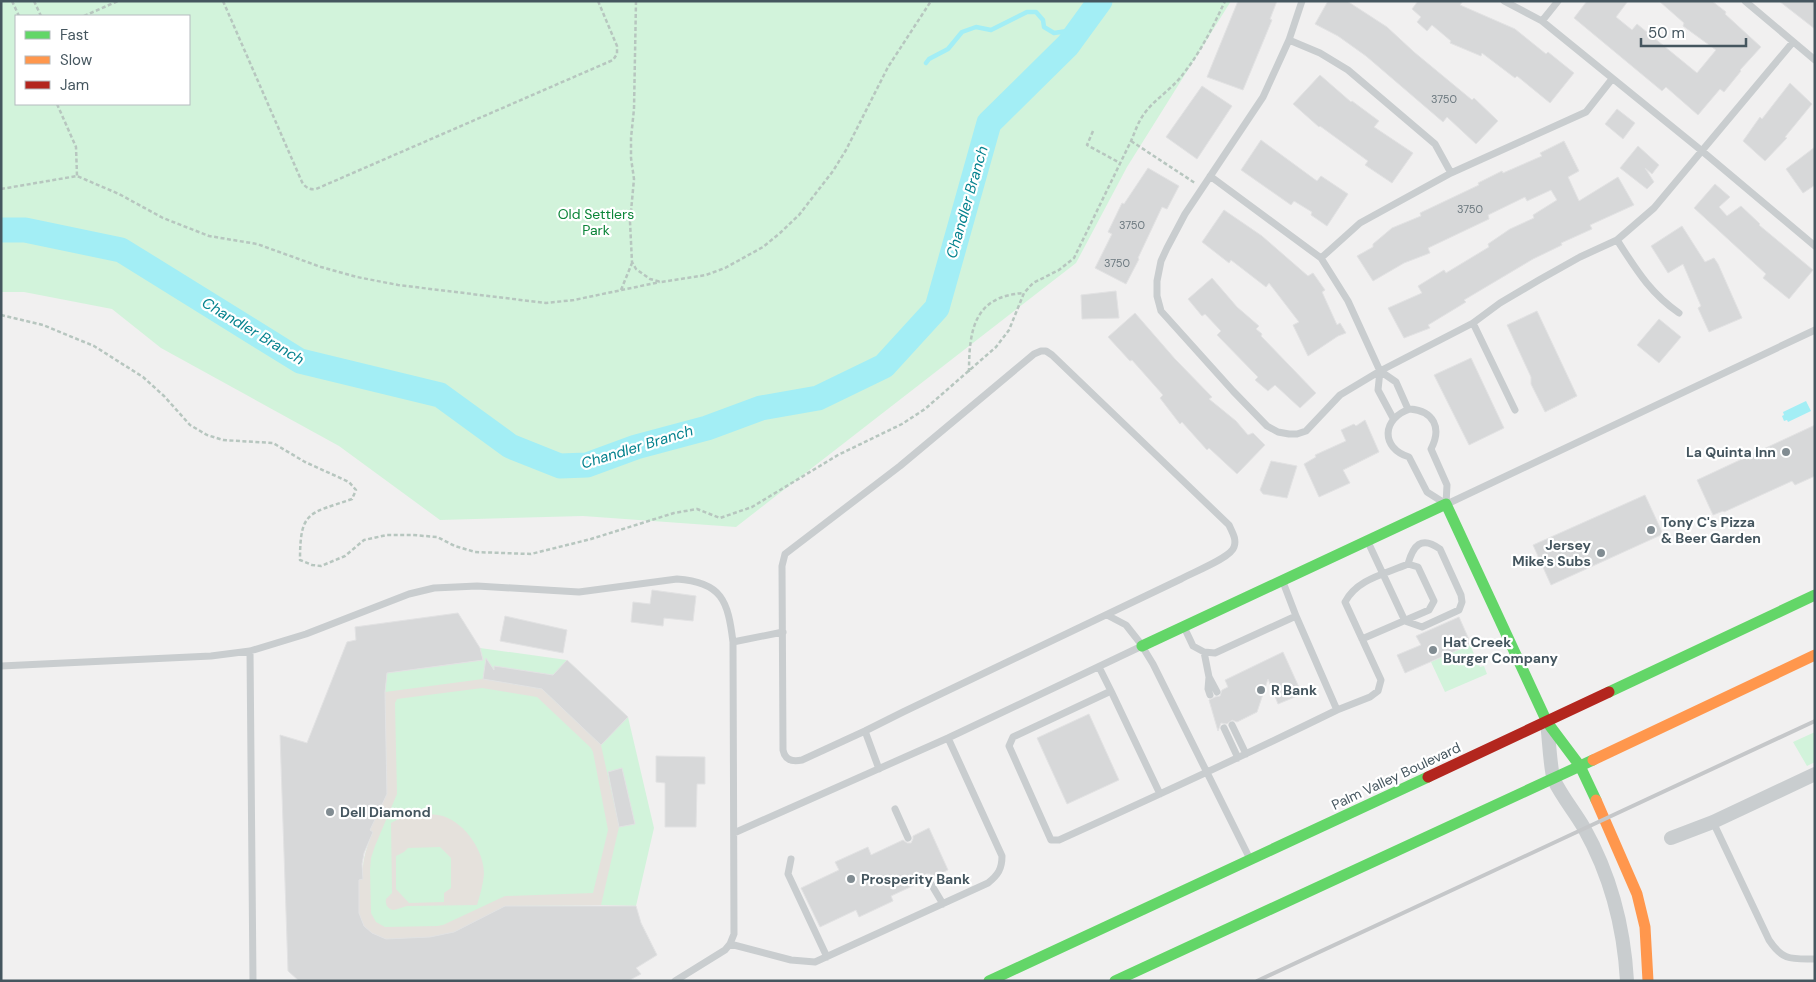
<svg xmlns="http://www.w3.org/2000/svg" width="1816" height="982" viewBox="0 0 1816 982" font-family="'DM Sans',sans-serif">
<rect width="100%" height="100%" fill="#f1f0f0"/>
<!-- green -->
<path fill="#d2f3db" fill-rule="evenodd" d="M1,1H1231L1127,167L1076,263L736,527L583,516L440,520L339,446L161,348L112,309L24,292H1ZM16,16H189V104H16Z
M1470,645L1480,667L1484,666L1487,674L1445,692L1431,662Z
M480,648L567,660L628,717L654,828L636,906L601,905L505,906L454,932L430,937L386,939L359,913V880L363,879C362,860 366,850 373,832L370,830L387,793L385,692L387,673L483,660Z
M1815,732V762L1807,766L1793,742Z"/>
<!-- sand -->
<path fill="#e5e1dc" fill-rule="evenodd" d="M483,679L542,689L601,745L619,827L601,905L505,906L454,932L430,937L386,939L372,933L364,926L359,913V880L363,879C362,860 366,850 373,832L370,830L387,793L385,692ZM482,688L537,697L591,748L593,752L608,830L593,893L505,896L443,925L437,926L385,927L376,922L371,913L370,870L371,858L375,846L397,794L395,703L397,699Z
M416,814C425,814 434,814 443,816C466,824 484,851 484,874C483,885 480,895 477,905L407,906L394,910C388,909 385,905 386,899L392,893L391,823L402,817ZM440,847L451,858V888L444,893V902L409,903L396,889V856L404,852L408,848Z"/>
<!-- water -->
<path fill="#a3eef5" d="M1806,401L1811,411L1788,422L1787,420L1784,421L1782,416L1784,415L1783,412Z"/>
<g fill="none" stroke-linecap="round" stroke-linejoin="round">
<!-- stream -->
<path stroke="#a3eef5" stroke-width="4.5" d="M926,63L929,59L948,49L962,32L976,27L991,30L1027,12H1036L1043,20L1044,27L1054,33L1080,29"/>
<!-- river -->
<path stroke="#a3eef5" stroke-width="25" d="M1,230H25L121,250L300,361L440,395L510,446L560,466L587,465L636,447L707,428L761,408L818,398L884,366L937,308L989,123L1068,45L1100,1"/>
</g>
<!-- building -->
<path fill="#d7d8d9" stroke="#e2e2e3" d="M1238,1H1277L1270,19L1272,20L1243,90L1207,77Z
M1328,1H1347L1387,27L1414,52L1472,100L1474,98L1498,121L1476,144L1447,117L1443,122L1366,56L1338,36L1315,24Z
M1418,1H1463L1460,5L1515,29L1546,54L1548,52L1574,73L1550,103L1517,76L1515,78L1482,53L1481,56L1450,43L1451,41L1432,25L1427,31L1417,22L1421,17L1412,9Z
M1587,1H1628L1616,17L1632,30L1637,24L1697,73L1716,50L1683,26L1684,23L1659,1H1712L1726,12L1725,14L1761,47L1740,70L1741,71L1724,92L1720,89L1698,115L1666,87L1662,91L1574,18Z
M1779,1H1815V29Z
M1320,75L1351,102L1352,101L1379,121L1374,127L1413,153L1392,183L1365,165L1368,161L1320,126L1319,127L1293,104Z
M1790,83L1812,104L1785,137L1787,138L1765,161L1743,141L1760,117L1762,119Z
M1202,86L1232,106L1197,159L1166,137Z
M1617,109L1635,123L1623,139L1605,124Z
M1261,140L1317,181L1321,176L1348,194L1327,226L1311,215L1312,212L1294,201L1291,205L1241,170Z
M1564,141L1579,171L1568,177L1579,201L1618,177L1634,205L1590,225L1592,229L1561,243L1562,245L1533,259L1464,300L1466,302L1428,325L1430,328L1404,338L1388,308L1422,293L1418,286L1444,270L1446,273L1489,247L1488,244L1510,229L1534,218L1533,215L1557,200L1551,190L1527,201L1525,197L1488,215L1489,219L1428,248L1430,253L1404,263L1373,281L1357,256L1373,247V244L1392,228L1421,216L1420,213L1479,185L1478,183L1502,171L1503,173L1542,156L1540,153Z
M1638,146L1659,165L1652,174L1645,168L1654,182L1647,189L1620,168Z
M1815,147V185L1803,193L1786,169Z
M1148,168L1179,186L1167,209L1162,207L1138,258L1139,259L1126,284L1095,268L1112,234L1108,232L1122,203L1124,204Z
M1715,184L1730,197L1719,207L1727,216L1741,206L1760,224L1759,225L1813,270L1789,299L1763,278L1766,274L1694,208Z
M1224,210L1262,236L1308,276L1313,273L1325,290L1322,292L1337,325L1340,323L1346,333L1338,336L1308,356L1293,325L1299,322L1269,283L1266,287L1231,260L1229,263L1202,242Z
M1682,226L1705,262L1714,258L1718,264L1742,318L1709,332L1698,308L1701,306L1683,264L1668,273L1651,246Z
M1212,278L1237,307L1259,326L1256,329L1262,334L1261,336L1316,393L1300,408L1275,385L1268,391L1255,380L1258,377L1217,335L1221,331L1205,314L1202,316L1188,299Z
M1116,291L1119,318L1082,319L1081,295Z
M1537,311L1577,396L1545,412L1531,384V377L1507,325Z
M1135,313L1175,359L1212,397L1209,399L1236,421L1248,435L1253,433L1265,445L1237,474L1209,448L1207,450L1182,422L1180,424L1160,398L1163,395L1132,360L1130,361L1108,337Z
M1659,319L1681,337L1659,363L1637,345Z
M1471,358L1504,428L1469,445L1434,375Z
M1365,420L1379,452L1343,470L1350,483L1319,497L1304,464L1316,457L1315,455L1346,441L1341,430L1354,424L1356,426Z
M1815,425V476L1795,485L1792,481L1724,512L1723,511L1713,515L1697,480Z
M1271,461L1297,466L1287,498L1263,494L1260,490Z
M1645,495L1663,534L1551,585L1533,545Z
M652,590L696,596L693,621L664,618L663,626L631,622L633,602L650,604Z
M458,613L480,648L483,660L387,673L385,692L387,794L370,830L373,832L364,853L362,864L363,879L359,880V913L364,926L372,933L386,939L430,937L454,932L505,906H636L641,923L657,955L636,968L641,974L628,981H299L288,971L280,735L307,743L347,642L356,640L355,627Z
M505,616L567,630L563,653L500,641Z
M1459,617L1471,644L1405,673L1397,655L1421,645L1416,636Z
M1283,652L1302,694L1278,704L1268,679L1257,712L1237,722L1232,720L1227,724L1221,723L1218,731L1209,700L1215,697L1220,696L1222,690L1228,687L1225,680Z
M486,658L494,670V666L553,675L567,660L628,717L601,745L542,689L483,679Z
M1089,714L1119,780L1067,804L1037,738Z
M656,756L705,757V784H697L696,827H665V783L656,782Z
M622,768L635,824L619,827L608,772Z
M929,828L948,870L933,877L930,874H926L923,877V881L891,896L893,901L859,917L856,910L820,927L801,888L839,870L835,862L868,847L871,855L903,840L907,843H911L913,839V836Z"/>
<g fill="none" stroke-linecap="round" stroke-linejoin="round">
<!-- path -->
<path stroke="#b7c6bf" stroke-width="2.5" stroke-dasharray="4 2.5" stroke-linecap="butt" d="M12,1L19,16
M34,1L41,16
M223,1L302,182C305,187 309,190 316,189L613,60L617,54V46L598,1
M636,1L634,109L631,138V158L634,179L630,222L632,262L636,269L650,279L661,282L706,275L725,268L763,247L780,233L799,215L833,171L846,150L888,67L931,1
M84,16L118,1
M57,104L76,147L77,176
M1093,131L1087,145L1120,163
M1131,141L1195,183
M1,189L77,176L119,194L163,218L209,236L257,244L321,267L357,277L398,285L546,303L574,300L660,282
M621,290L632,263
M1,315L43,325L94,346L143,377L164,396L190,425L207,435L223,440L273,443L305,462L349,482L356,490L352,499C309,514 300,510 300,560L312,565L321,566L345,556L364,540L387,535H413L437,537L455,546L475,552L531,554L591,539L674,513L697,509L720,518L752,507L838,455L902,424L925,409L996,347L1009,330L1024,293L1033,283L1059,270L1074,258L1131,141C1135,132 1138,122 1144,114C1154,100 1169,91 1180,78C1199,55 1212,29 1225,1
M969,372C969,330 974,296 1024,293"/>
<!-- lane -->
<path stroke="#c9cdcf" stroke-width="7" d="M1302,1L1289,40L1263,97L1185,214L1167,248L1161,261L1157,281V296L1161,311L1233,391L1267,426L1278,432L1289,434H1297L1306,431L1340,395L1380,371L1473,323L1500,303L1539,280L1580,257L1617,240L1654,208L1793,42
M1504,1L1542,21L1702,151L1815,246
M1745,1L1815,60
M1542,21L1558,1
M1289,40L1320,53L1348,70L1435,144L1451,173
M1210,176L1321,258L1348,301L1380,371L1378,390L1393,418
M1617,240C1636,269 1649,292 1679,313
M1321,258L1360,223L1451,173L1586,112L1612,79
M1473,323L1515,410
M1041,351H1046L1052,355L1229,525C1232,532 1237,539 1234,547C1231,558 1191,573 1181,579L903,712L865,731L802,760C792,762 785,760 783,750L782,566L785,554L900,466L1034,354Z
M1380,371L1396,382L1408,409
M1410,409C1434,411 1442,428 1431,449L1447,485L1446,504L1427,492L1409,457C1380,448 1382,418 1410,409Z
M1447,504L1815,330
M1368,542L1405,621L1422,627L1459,610L1462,602L1461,595L1440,549C1421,535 1413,546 1408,564
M1107,615L1126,625L1141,644
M1184,627L1193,646L1204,652L1215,653L1296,616L1283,582
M733,642L783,632
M250,651L253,981
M1204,652L1209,677L1217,692
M1,666L211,656L250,651L306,634L409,594L434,588L477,586L579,592L677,579C722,582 728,601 733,642L734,934L730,944L725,950L675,981
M1099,667L1111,691
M1209,677L1208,689L1210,695
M1337,710L1370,697L1378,691L1381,680L1345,602C1357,579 1385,574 1408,564L1418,567L1434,601L1429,610L1362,639
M1232,725L1246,754
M1224,728L1238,758
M865,731L879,769
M1160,794L1111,691L1013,737L1009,746L1051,840H1059C1152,798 1245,755 1337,710L1296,616
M895,809L908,838
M1713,822L1769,940C1783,961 1791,959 1815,959
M734,833L948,738L1142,646L1153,664L1248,855
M791,859L788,874L827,957
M928,879L943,904
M730,944L791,960L815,962L988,883C998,875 1002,869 1002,856L948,738"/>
<!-- street -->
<path stroke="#c9cdcf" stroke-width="14" d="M1547,723C1549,736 1550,769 1554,780C1562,797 1575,812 1584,828C1611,876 1624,927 1627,981
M1671,838L1713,822L1815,774"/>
<!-- fast -->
<path stroke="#63d668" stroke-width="11" d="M1142,646L1446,504L1547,722L1580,766L1596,800
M1609,692L1815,595
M989,981L1428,777
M1115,981L1593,760"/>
<!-- slow -->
<path stroke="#ff974d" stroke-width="11" d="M1593,760L1815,655
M1596,800L1637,894L1645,927L1648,981"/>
<!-- jam -->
<path stroke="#b3261e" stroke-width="11" d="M1428,777L1609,692"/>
<!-- rail -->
<path stroke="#c5c7c9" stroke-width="4" d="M1257,981L1815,721"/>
</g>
<!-- markers -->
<g fill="#818c92" stroke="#fff" stroke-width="2">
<circle cx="1786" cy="452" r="5"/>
<circle cx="1651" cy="530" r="5"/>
<circle cx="1601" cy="553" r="5"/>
<circle cx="1433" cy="650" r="5"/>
<circle cx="1261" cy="690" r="5"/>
<circle cx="330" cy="812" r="5"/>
<circle cx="851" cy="879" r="5"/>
</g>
<g text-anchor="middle" stroke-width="4.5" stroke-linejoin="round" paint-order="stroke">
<!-- number labels -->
<g font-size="11" fill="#6b787f">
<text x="1444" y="103">3750</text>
<text x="1470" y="213">3750</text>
<text x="1132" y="229">3750</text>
<text x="1117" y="267">3750</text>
</g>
<!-- park labels -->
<g font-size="14" fill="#0c8539" stroke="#fff">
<text x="596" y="219">Old Settlers<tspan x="596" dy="16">Park</tspan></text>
</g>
<!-- poi labels -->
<g font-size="14" font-weight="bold" fill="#45565f" stroke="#fff" text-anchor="start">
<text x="1776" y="457" text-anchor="end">La Quinta Inn</text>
<text x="1661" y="527">Tony C's Pizza<tspan x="1661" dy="16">&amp; Beer Garden</tspan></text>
<text x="1591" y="550" text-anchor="end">Jersey<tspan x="1591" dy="16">Mike's Subs</tspan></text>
<text x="1443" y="647">Hat Creek<tspan x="1443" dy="16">Burger Company</tspan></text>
<text x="1271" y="695">R Bank</text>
<text x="340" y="817">Dell Diamond</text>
<text x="861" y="884">Prosperity Bank</text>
</g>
<!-- street labels -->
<g font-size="14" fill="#45565f" stroke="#fff">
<text transform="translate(1396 776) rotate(-25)" y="5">Palm Valley Boulevard</text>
</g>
<!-- water labels -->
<g font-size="15" font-style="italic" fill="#04828e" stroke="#fff">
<text transform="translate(967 202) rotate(-74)" y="5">Chandler Branch</text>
<text transform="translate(253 331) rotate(31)" y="5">Chandler Branch</text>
<text transform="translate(637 447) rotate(-17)" y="5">Chandler Branch</text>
</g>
</g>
<!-- border -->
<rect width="1816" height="982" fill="none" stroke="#45565f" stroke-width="5"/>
<!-- legend -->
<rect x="15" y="15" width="175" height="90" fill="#ffffff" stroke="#b5bbbf"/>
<rect x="25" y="31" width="25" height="8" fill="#63d668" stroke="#b5bbbf"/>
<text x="60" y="40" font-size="15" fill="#45565f">Fast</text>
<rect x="25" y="56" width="25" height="8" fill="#ff974d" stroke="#b5bbbf"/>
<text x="60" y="65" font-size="15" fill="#45565f">Slow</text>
<rect x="25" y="81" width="25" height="8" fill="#b3261e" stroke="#b5bbbf"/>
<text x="60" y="90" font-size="15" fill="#45565f">Jam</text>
<!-- scale -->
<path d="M1641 38v8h105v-8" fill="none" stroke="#45565f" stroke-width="2.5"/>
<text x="1648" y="38" font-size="15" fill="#45565f" stroke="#ffffff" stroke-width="4" paint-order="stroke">50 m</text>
</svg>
